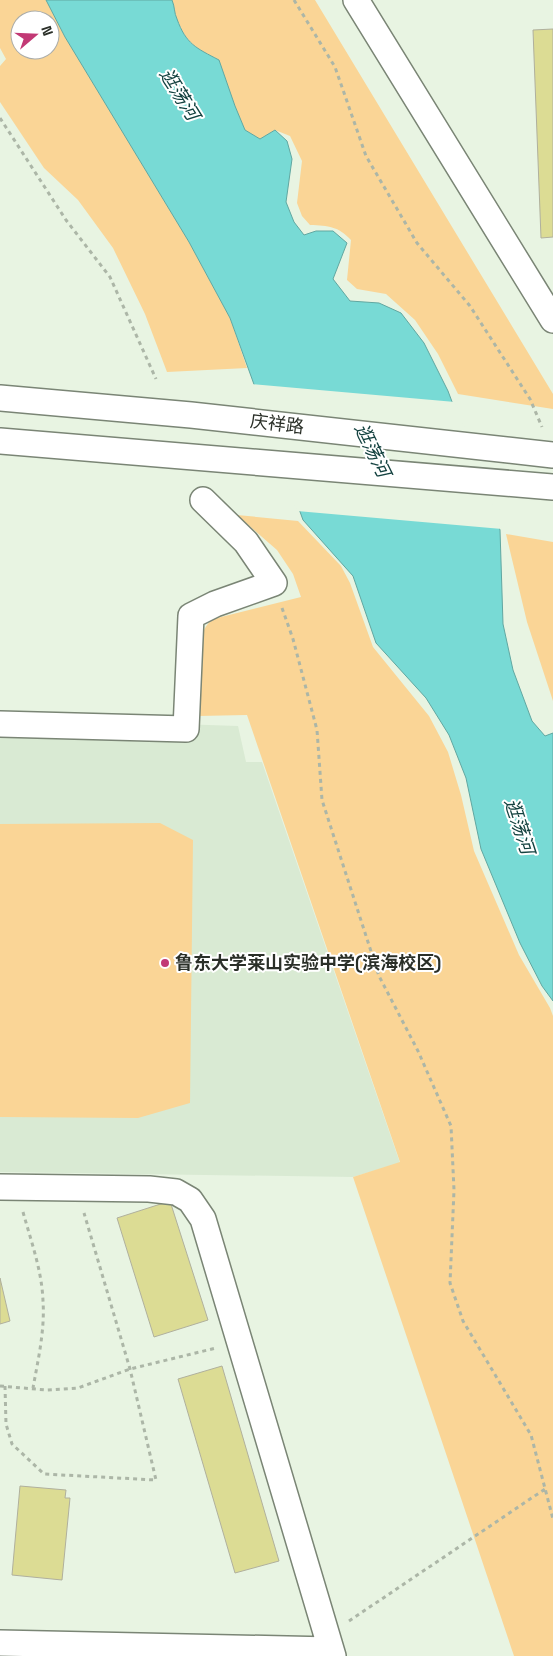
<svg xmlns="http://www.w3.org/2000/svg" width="553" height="1656" viewBox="0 0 553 1656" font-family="'Space Grotesk','Noto Sans SC',sans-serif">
<rect width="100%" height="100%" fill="#e8f4e2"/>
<!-- built -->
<path fill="#d9ead3" d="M0,718L238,726L246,762H262L400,1163L353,1177L0,1172Z"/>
<!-- green -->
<path fill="#fad596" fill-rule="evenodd" d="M0,0H46L65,37L189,242L230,318L247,368L167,372L145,314L113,248L78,200L44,168L0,102V66L6,59L0,48ZM20,20H50V50H20Z
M172,0H315L553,394V409L458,394L438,354L415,320L386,294L357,289L347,280L351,240C338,226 329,226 310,225L302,216L297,203L302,161L290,136L275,130L260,139L245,130L235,106L219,60C196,48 187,44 177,19C174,13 175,7 172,0Z
M237,515L298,521L341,566L350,583L373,647L429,716L448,752L461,795L474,851L519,955L550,1008L553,1016V1656H514L353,1177L400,1162L247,715L198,716C198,691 191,634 213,619L301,597L293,574L277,550Z
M506,534L553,542V701L527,622Z
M160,823L193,840L190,1103L138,1118L0,1117V824Z"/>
<!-- water -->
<path fill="#78dad5" stroke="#61a7a1" d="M46,0H172C175,7 174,13 177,19C186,44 196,48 219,60L235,106L245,130L260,139L275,130L287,141L292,159L286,202L294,222L304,235L316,231H333L347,243L333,279L350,301L379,303L401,313L424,343L448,391L500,530L503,624L513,670L532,721L545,736L553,733V1001L542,986L520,943L481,849L466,778L449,735L426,698L376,643L353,576L303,520L230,318L189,242L65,37Z"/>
<!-- pier -->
<path fill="#e8f4e2" d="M250,384L455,402L502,529L297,511Z"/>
<!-- building -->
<path fill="#dcdc94" stroke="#b0b09d" d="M553,29V237L541,238L533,30Z
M170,1201L208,1320L154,1337L117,1218Z
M0,1278L10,1321L0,1324Z
M222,1366L279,1561L235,1573L178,1379Z
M20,1486L66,1490L65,1498H70L62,1580L12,1575Z"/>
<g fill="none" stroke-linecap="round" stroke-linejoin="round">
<defs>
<path id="street" d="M356,0L553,320
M0,398L191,415L553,455
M0,441L553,487
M0,724L186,729L191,616L215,604L274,583L246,542L203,500
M0,1187L149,1189L176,1192L190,1200L203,1219L333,1656
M0,1643L331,1650"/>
</defs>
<!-- street casing -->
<use href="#street" stroke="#7a8575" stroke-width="28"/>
<!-- path -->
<path stroke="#acb6a7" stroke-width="3" stroke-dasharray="4 4" stroke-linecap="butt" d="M294,0L335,67L366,156L417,243L470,306L530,399L542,427
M0,118L66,220L110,277L156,379
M282,608L293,639L317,730L322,800L379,976L418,1051L451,1126L454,1190L450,1283L463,1321L531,1435L553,1519
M23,1212C31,1241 42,1271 43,1301C45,1330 38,1360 33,1388
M0,1386L46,1390L78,1388L130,1369L216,1348
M5,1386L6,1424L12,1444L44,1474L156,1480L130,1369L84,1213
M349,1621L545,1489"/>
<!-- street -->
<use href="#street" stroke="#fff" stroke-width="25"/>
</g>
<!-- markers -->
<circle fill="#c23975" stroke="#fff" stroke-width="2" cx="165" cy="963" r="5"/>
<g text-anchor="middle" stroke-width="4" stroke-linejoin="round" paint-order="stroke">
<!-- street labels -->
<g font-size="18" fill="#2a2f28" stroke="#fff">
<text transform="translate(277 424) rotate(7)" y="6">庆祥路</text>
</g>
<!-- poi labels -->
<g font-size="18" font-weight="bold" fill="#2a2f28" stroke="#fff" text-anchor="start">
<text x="175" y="969">鲁东大学莱山实验中学(滨海校区)</text>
</g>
<!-- water labels -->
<g font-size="19" font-style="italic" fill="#144240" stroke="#fff">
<text transform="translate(180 94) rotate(58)" y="7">逛荡河</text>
<text transform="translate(373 450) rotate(64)" y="7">逛荡河</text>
<text transform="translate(520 826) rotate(72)" y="7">逛荡河</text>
</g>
</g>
<!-- north arrow -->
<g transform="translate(35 35) rotate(71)"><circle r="24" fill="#ffffff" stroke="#aaaca9"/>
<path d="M0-4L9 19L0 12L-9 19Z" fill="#c23975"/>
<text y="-8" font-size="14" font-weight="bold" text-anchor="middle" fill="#2a2f28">N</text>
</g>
</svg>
